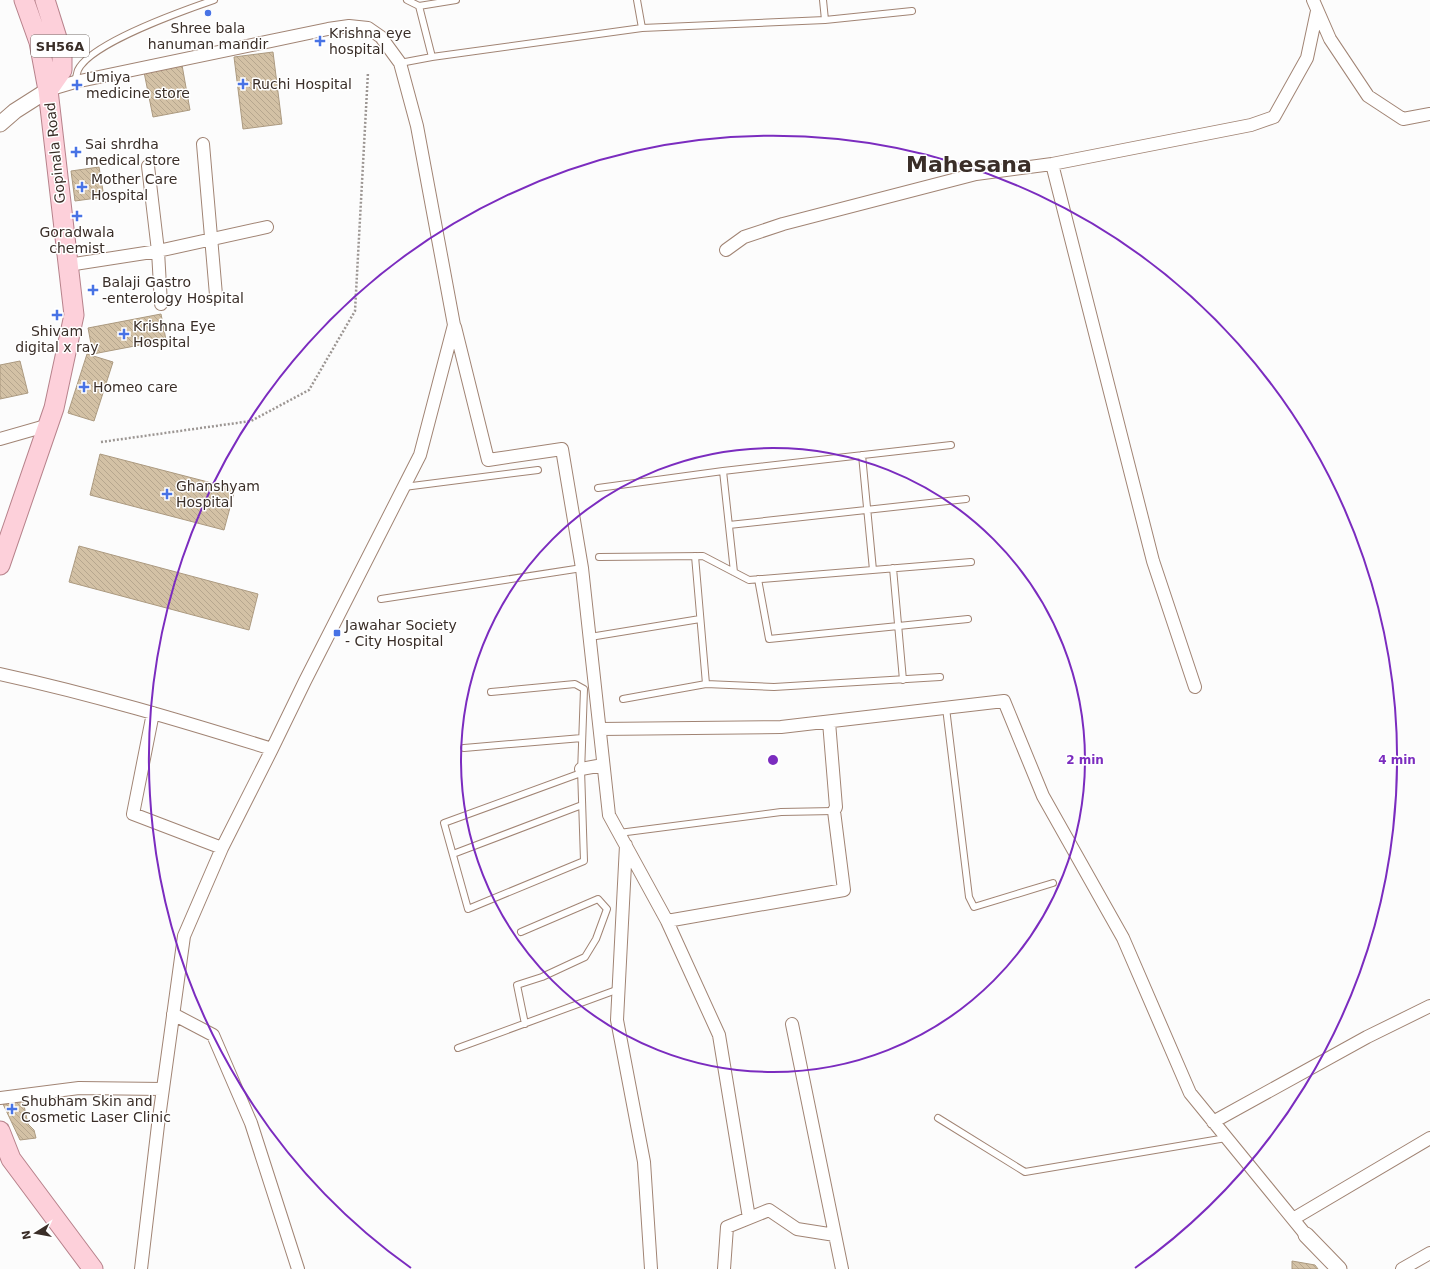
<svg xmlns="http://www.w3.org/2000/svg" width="1430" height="1269" viewBox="0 0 1430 1269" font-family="'DejaVu Sans',sans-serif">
<defs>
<pattern id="building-back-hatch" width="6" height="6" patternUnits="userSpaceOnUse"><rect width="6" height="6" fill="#d3c1a5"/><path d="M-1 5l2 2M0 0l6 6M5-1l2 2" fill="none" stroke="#b6a68e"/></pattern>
</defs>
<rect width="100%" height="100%" fill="#fcfcfc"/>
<!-- building -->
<path fill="url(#building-back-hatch)" stroke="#ac9a80" d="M273,52L282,124L243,129L234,57Z
M182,65L190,110L153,117L144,72Z
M99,167L104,197L75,201L71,171Z
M161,314L166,340L93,354L88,328Z
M87,354L113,362L94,421L68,413Z
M20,361L28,393L0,399V365Z
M100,454L235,489L224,530L90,495Z
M79,546L258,594L249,630L69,582Z
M23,1101L28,1124L34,1130L36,1138L20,1140L3,1104Z
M1292,1261L1315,1265L1318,1269H1292Z"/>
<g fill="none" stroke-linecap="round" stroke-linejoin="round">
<defs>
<path id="service" d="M407,0L419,6L432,57L642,28L825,20L912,11
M637,0L642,28
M823,0L825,20
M419,6L456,0
M400,63L432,57
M75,82C76,78 77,73 78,70C91,43 185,10 214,0
M862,455L873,570
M404,487L538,470
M598,488L723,471
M729,525L966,499
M695,556L706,684L774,687L940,677
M599,557L703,556L749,580L971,562
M893,568L903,680
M734,572L723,471L951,445
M758,579L769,639L968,619
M381,599L582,568
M590,637L700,619
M491,692L575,684L584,689L581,773L444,823L468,909L584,861L581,769
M623,699L706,684
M946,708L969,897L974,907L1053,883
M464,748L582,738
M619,833L781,812L834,811
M453,854L582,805
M521,932L598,899L607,909L596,939L585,957L542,977L517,985L525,1024
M458,1048L619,989
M938,1118L1025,1172L1226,1138"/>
<path id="minor" d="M1313,0L1330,39L1368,96L1403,119L1430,114
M48,90L75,82L328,29L349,26L368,28L381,37L400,63L417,126L454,325L420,455L305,681L272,749L222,848L184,936L158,1125L141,1269
M203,144L216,295
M1052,164L1153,561L1195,687
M148,166L158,251L161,304
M726,250L744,237L783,224L976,174L1052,164L1251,125L1274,117L1307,58L1317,11
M68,265L158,251L267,227
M455,327L488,460L562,449L582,568L609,815L667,921L719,1035L749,1218
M0,439L49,425
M0,674C92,694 182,721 272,749
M153,713L133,814L222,848
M600,729L781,727L1004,701L1043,796L1123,938L1190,1093L1306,1235
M581,769L603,765
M626,845L617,1020L644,1162L651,1269
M667,921L844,890L834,811L836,807L829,722
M173,1014L213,1035L251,1123L298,1269
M792,1024L842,1269
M0,1098L79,1088L163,1089
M1213,1122L1367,1037L1430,1006
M1293,1219L1430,1138
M724,1269L727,1227L769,1210L797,1229L835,1235
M1402,1269L1430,1253"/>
<path id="tertiary" d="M0,124L15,111L48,90
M1306,1235L1339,1269"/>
<path id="primary" d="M45,0L62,54V70L48,90
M0,565L54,408L74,315L48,90L39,42L24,0
M0,1131L11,1159L93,1269"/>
</defs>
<!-- service casing -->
<use href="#service" stroke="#a18474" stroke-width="8"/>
<!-- minor casing -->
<use href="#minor" stroke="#a18474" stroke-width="14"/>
<!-- tertiary casing -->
<use href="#tertiary" stroke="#a18474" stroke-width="17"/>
<!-- primary casing -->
<use href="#primary" stroke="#b7828b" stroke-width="21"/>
<!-- path -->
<path stroke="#9c9693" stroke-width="2.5" stroke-dasharray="2 2" stroke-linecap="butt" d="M101,442L251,421L309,390L355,311L368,72"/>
<!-- service -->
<use href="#service" stroke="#fff" stroke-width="6"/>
<!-- minor -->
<use href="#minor" stroke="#fff" stroke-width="12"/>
<!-- tertiary -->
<use href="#tertiary" stroke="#fff" stroke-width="15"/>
<!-- primary -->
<use href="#primary" stroke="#fdd0da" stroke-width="19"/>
</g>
<!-- distance rings -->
<g fill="none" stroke="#7b2cbf" stroke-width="2">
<circle cx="773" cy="760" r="312"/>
<path d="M411 1268A624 624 0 1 1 1135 1268"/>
</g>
<!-- markers -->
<g fill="#4873e5" stroke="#fff" stroke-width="1.5">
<circle cx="208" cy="13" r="4"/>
<path d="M318 35h4v4h4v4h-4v4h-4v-4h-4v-4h4z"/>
<path d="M241 78h4v4h4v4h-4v4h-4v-4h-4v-4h4z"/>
<path d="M75 79h4v4h4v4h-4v4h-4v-4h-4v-4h4z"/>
<path d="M74 146h4v4h4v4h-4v4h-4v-4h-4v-4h4z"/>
<path d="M80 181h4v4h4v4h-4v4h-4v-4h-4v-4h4z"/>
<path d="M75 210h4v4h4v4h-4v4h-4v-4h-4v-4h4z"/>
<path d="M91 284h4v4h4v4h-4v4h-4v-4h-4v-4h4z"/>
<path d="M55 309h4v4h4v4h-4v4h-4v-4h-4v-4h4z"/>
<path d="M122 328h4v4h4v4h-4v4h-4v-4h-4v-4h4z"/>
<path d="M82 381h4v4h4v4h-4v4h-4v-4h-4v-4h4z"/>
<path d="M165 488h4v4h4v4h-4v4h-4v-4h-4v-4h4z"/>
<rect x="333" y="629" width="8" height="8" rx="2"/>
<path d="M10 1103h4v4h4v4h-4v4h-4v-4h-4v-4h4z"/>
</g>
<g text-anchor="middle" stroke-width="3" stroke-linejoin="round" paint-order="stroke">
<!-- shield labels -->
<rect fill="#fff" stroke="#756d68" stroke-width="1" x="31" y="35" width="58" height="22" rx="3"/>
<g font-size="13" font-weight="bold" fill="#3a2e28">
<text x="60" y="51">SH56A</text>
</g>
<!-- poi labels -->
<g font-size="14" fill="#3a2e28" stroke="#fff" text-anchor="start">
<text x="208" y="33" text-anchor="middle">Shree bala<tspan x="208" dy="16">hanuman mandir</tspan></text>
<text x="329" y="38">Krishna eye<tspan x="329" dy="16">hospital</tspan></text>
<text x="86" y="82">Umiya<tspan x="86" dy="16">medicine store</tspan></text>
<text x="252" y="89">Ruchi Hospital</text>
<text x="85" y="149">Sai shrdha<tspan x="85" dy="16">medical store</tspan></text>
<text x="91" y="184">Mother Care<tspan x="91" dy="16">Hospital</tspan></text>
<text x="77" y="237" text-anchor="middle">Goradwala<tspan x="77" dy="16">chemist</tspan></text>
<text x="102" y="287">Balaji Gastro<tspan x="102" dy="16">-enterology Hospital</tspan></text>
<text x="133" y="331">Krishna Eye<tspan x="133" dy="16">Hospital</tspan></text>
<text x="57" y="336" text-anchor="middle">Shivam<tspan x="57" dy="16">digital x ray</tspan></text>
<text x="93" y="392">Homeo care</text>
<text x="176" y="491">Ghanshyam<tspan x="176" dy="16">Hospital</tspan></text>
<text x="345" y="630">Jawahar Society<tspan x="345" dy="16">- City Hospital</tspan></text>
<text x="21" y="1106">Shubham Skin and<tspan x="21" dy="16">Cosmetic Laser Clinic</tspan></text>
</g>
<!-- street labels -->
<g font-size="14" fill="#3a2e28" stroke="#fff">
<text transform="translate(55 153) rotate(-96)" y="5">Gopinala Road</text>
</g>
<!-- town labels -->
<g font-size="22" font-weight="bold" fill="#3a2e28" stroke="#fff">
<text x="969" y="172">Mahesana</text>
</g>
</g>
<circle cx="773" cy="760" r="6" fill="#7b2cbf" stroke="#fff" stroke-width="2"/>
<g font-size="12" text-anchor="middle" font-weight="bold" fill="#7b2cbf" stroke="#fff" stroke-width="3" stroke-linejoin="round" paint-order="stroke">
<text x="1085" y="764">2 min</text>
<text x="1397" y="764">4 min</text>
</g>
<!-- north arrow -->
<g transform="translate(36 1233) rotate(259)" stroke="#ffffff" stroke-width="3" paint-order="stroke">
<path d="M0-3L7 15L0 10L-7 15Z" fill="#3a2e28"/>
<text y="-6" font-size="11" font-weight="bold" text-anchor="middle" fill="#3a2e28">N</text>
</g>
</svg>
